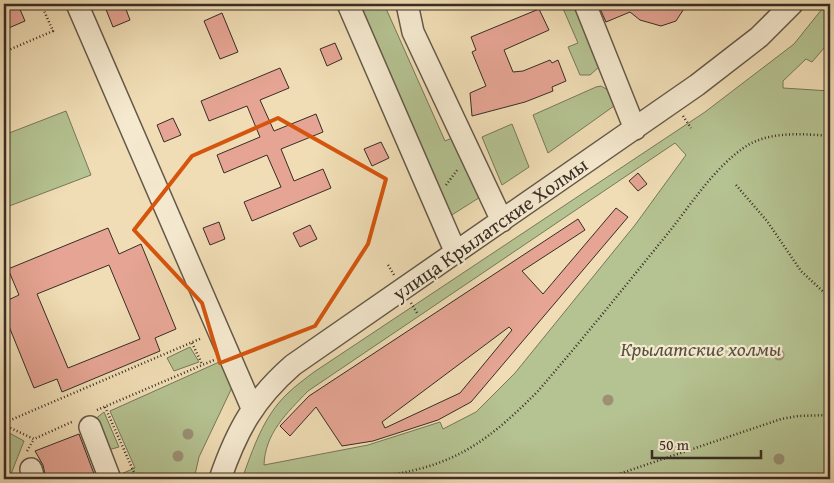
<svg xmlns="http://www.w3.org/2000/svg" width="834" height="483" viewBox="0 0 834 483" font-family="'Gentium Book Plus',serif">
<rect width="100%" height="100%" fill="#f0ddb5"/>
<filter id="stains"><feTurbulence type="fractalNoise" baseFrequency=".004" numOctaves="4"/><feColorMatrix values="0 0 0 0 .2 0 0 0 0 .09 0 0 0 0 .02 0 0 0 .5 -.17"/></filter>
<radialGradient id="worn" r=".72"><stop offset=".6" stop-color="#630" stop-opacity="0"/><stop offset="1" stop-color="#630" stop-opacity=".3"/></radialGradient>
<!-- green -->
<path fill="#b5c291" stroke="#76785b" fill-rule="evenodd" d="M354,4H384L445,141L459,135L485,194L447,218Z
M561,4H575L599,67L590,75H580L568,47L578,43Z
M826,4H830V41L812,62L806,59L783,81V88L830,91V479H242C253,449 263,417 287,394C295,386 305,379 314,372L705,112L794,44ZM675,143L686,155L635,225L515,373L476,412L443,429L440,422L368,445L264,465C265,433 287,413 308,391Z
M601,86L608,90L614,106L548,153L533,115L596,87Z
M66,111L91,175L4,208V135Z
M512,124L529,167L502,185L482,137Z
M190,347L199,362L174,371L167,358Z
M228,358L237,377L199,457L194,479H117L121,474L135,468L110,411Z
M104,412L119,447L108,450L94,420Z
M4,430L24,441L9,479H4Z"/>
<!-- building -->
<path fill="#e6a594" stroke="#372d25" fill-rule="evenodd" d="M4,4H11L13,10L19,7L25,21L4,30Z
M112,4H124L130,20L113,27L105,7Z
M598,4H687L676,21L661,26L640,20L630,12L606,22Z
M539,9L549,30L504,50L513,72L523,71L550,60L552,63L558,60L566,81L552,87L553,91L525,102L472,116L470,93L486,86L472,52L476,50L471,37Z
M222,13L238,52L220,59L204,21Z
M335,43L342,59L327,66L320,49Z
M280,68L289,88L260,100L274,131L316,114L323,132L281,149L294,181L323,169L331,188L252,221L244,202L281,187L267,155L224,173L217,155L260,137L247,106L209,121L201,101Z
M173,118L181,135L164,142L157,125Z
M381,142L389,158L372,166L364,149Z
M638,173L647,184L638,191L629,181Z
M616,208L628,217L471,402L438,420L373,441L342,446L316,407L290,436L280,426L309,396L578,219L585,230L522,271L543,294ZM509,327L512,330L460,393L385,428L382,422Z
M219,222L225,239L210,245L203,228Z
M310,225L317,239L300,247L293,233Z
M108,228L119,254L141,244L176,329L155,338L160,351L62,392L57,379L34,388L4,314V302L19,295L8,269ZM109,265L140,339L68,368L37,294Z
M79,434L96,479H46L43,465L35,451Z"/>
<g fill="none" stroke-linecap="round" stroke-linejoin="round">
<defs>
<path id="minor" d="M77,4L252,408
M348,4L456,253
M407,4L413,32L502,221
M585,4L635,129
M90,427L110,479
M31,469L34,479
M220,479C237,430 254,399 293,365L697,85L759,37L792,4"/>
</defs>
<!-- minor casing -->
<use href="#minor" stroke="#655949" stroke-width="24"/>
<!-- path -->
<path stroke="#372d25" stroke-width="2.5" stroke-dasharray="1 2.5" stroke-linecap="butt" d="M4,52L53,31L41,4
M683,116L691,128
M446,185L458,169
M736,185L767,221L801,271L830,298
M388,265L394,275
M411,303L417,313
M192,343L202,364
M105,407L137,479
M97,410L214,360
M6,422L202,338
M4,425L34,439L74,421
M27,451L34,439
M357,479C443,471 478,452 538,391C583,339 626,285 669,232C692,203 716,165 748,145C772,131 804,134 830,136
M604,479L781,419L798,416L830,415
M809,479L830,475"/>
<!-- minor -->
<use href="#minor" stroke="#f5e9cf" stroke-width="21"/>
</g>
<!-- trees -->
<g fill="#9b9175">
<circle cx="779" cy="355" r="5.5"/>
<circle cx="608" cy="400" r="5.5"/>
<circle cx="188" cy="434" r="5.5"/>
<circle cx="178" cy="456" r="5.5"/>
<circle cx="779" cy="459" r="5.5"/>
</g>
<!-- marked area -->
<path fill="none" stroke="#d6550e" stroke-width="4" stroke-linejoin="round" d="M278,118L386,179L368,244L315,326L220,363L202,303L134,230L192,156Z"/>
<g text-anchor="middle" stroke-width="4.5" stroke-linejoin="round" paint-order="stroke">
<!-- street labels -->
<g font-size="20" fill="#372d25" stroke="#f5e9cf">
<text transform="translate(490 229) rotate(-35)" y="7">улица Крылатские Холмы</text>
</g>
<!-- park labels -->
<g font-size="20" font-style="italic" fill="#565240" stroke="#f5e9cf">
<text x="701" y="356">Крылатские холмы</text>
</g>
</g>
<!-- margin -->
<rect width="834" height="483" fill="none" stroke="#f0ddb5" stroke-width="20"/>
<rect x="5" y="5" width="824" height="473" fill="none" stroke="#372d25" stroke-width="2.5"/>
<rect x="10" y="10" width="814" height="463" fill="none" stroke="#372d25"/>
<!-- scale -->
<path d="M652 450v8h109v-8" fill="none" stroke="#372d25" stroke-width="2.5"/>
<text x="659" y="450" font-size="15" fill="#372d25" stroke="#f5e9cf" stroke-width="4" paint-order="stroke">50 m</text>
<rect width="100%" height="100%" filter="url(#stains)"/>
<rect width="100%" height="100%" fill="url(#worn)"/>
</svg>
